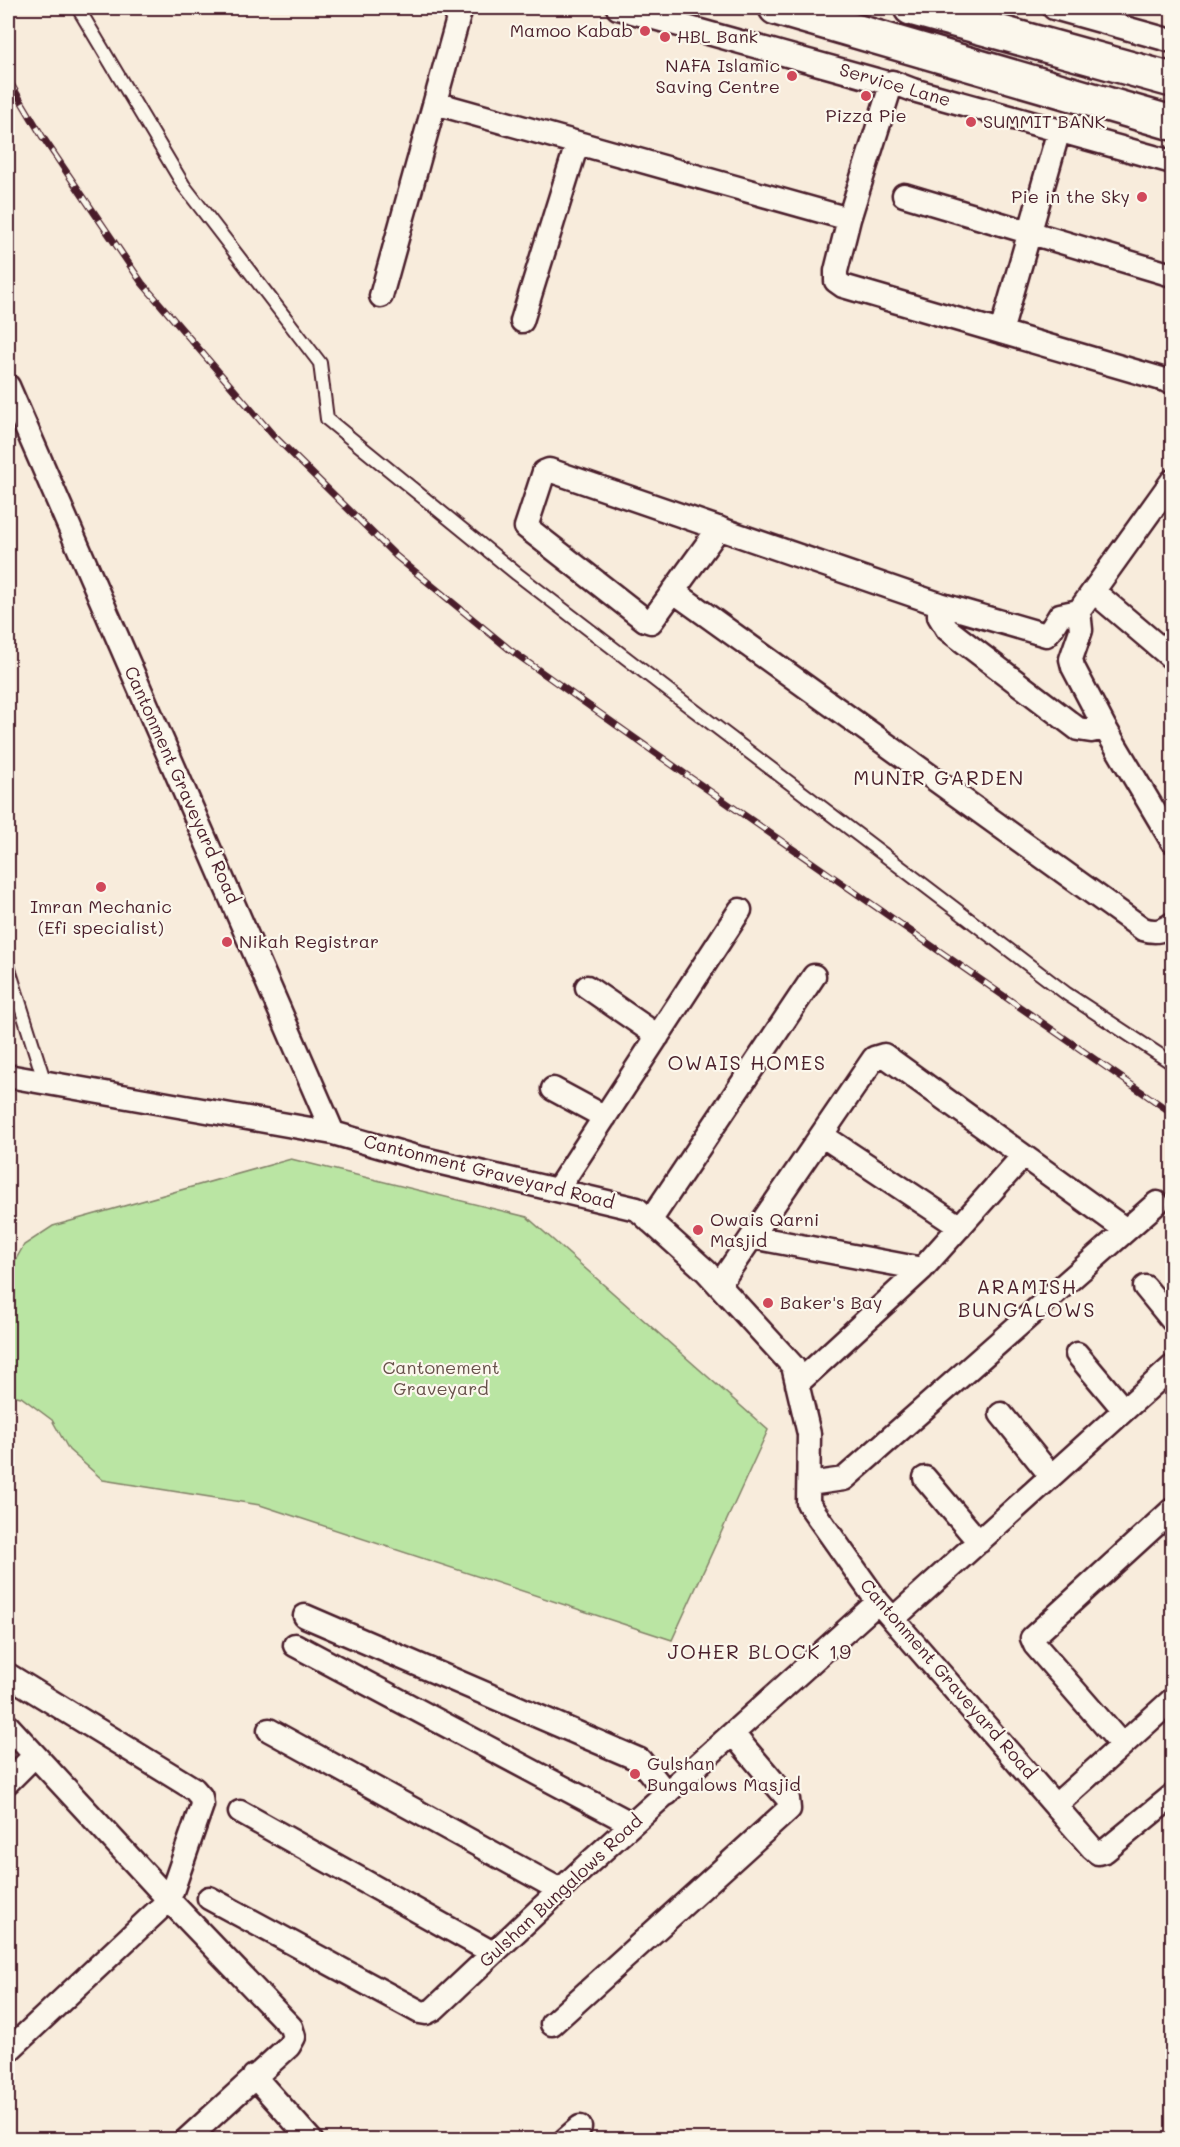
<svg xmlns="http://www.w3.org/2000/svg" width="1180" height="2147" viewBox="0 0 1180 2147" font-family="Mali,sans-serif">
<rect width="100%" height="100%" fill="#f8ecdc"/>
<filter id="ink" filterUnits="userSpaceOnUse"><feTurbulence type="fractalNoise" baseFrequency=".0167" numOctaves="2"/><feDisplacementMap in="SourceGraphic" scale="12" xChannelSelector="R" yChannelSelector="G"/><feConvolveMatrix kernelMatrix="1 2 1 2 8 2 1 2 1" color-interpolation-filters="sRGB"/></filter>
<g filter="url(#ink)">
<!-- green -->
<path fill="#bae5a3" stroke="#828267" stroke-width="1.5" d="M291,1159L527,1217L768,1430L672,1640L260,1505L103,1480L69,1450L52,1420L21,1397L8,1394V1273L24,1245L53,1226Z"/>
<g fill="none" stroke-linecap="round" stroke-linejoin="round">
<defs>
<path id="service" d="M78,8L184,186L320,363L327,419L517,574L669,691L1067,994L1172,1063
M8,966L45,1083"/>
<path id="minor" d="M618,8L891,84L892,82L913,90L1172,162
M1054,8L1172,41
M892,82L849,219L836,271V281L843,286L1172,382
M435,103L849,219
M904,195L1172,275
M381,296L461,8
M522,321L577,144
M1001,332L1059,130
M8,386L333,1133L416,1157L637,1209L706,1271L793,1366L809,1434L808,1503L878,1602L1092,1848L1098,1853L1105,1851L1172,1796
M719,528L651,622L645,620L526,527L544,472L549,470L939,604L1046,635L1052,628L1060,615L1079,611L1172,481
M673,591L1143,929C1156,933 1162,931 1172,924
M1093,591L1172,658
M939,604V616L947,629L1078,729L1091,731L1105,728
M1079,611L1081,630L1071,659L1073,667L1105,728L1172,841
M587,987L658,1036
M8,1076L333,1133
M553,1089L605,1117
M823,1136L960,1227
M557,1190L740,910
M650,1221L814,976
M752,1237L922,1269
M719,1285L874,1058L884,1055L1126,1230
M1145,1287L1172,1320
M1077,1354L1124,1410
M797,1384L922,1269L1023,1156
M1001,1414L1051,1476
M925,1478L979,1542
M809,1484L844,1479L1157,1203
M305,1616L640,1760L667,1794
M893,1619L1172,1367
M295,1645L632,1824
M8,1675L194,1789L201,1797L202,1805L169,1900L8,2051
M8,1726L169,1900L291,2027L294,2037L289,2046L186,2140
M269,1730L560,1890
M1122,1745L1035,1645L1032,1638L1172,1510
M8,1782L34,1756
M1056,1805L1172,1700
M240,1812L493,1953
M209,1898L420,2012L426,2013L434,2009L589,1863L878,1602
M552,2024L789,1809L788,1799L733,1734
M254,2076L311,2140
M565,2140L580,2127"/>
<path id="primary" d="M776,8L1172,123
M911,8L1172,80"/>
</defs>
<!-- service casing -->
<use href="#service" stroke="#4a1f2b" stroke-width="16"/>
<!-- minor casing -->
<use href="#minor" stroke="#4a1f2b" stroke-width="27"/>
<!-- primary casing -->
<use href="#primary" stroke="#4a1f2b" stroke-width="38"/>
<!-- service -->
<use href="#service" stroke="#fbf7ec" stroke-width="12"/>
<!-- minor -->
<use href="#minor" stroke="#fbf7ec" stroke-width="22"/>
<!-- primary -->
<use href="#primary" stroke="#fbf7ec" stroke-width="33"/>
<defs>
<path id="rail" d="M8,79L42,136L142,283L273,435L396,556L509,649L688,776L1172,1113"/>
</defs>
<!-- rail casing -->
<use href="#rail" stroke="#4a1f2b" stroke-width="7"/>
<!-- rail -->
<use href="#rail" stroke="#fbf7ec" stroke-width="4.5" stroke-dasharray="14" stroke-linecap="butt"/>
</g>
</g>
<!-- markers -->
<g fill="#d1495b" stroke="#fbf7ec" stroke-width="2">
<circle cx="645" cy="31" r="6"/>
<circle cx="665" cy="37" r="6"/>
<circle cx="792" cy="76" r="6"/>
<circle cx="866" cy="96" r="6"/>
<circle cx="971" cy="122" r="6"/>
<circle cx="1142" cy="197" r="6"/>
<circle cx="101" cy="887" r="6"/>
<circle cx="227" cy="942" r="6"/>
<circle cx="698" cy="1230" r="6"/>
<circle cx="768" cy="1303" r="6"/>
<circle cx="635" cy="1774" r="6"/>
</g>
<g text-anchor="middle" stroke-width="4.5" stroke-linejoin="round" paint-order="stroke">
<!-- poi labels -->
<g font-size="18" fill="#4a1f2b" stroke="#fbf7ec" text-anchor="start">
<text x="633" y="37" text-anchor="end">Mamoo Kabab</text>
<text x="677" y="43">HBL Bank</text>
<text x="780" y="72" text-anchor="end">NAFA Islamic<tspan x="780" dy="21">Saving Centre</tspan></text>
<text x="866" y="122" text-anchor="middle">Pizza Pie</text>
<text x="983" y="128">SUMMIT BANK</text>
<text x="1130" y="203" text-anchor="end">Pie in the Sky</text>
<text x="101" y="913" text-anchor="middle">Imran Mechanic<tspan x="101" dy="21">(Efi specialist)</tspan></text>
<text x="239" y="948">Nikah Registrar</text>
<text x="710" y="1226">Owais Qarni<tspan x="710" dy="21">Masjid</tspan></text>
<text x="780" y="1309">Baker's Bay</text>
<text x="647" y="1770">Gulshan<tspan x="647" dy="21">Bungalows Masjid</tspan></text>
</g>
<!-- street labels -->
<g font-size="18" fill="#4a1f2b" stroke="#fbf7ec">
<text transform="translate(895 85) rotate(16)" y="6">Service Lane</text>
<text transform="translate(182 785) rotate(66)" y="6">Cantonment Graveyard Road</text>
<text transform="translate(489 1172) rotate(14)" y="6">Cantonment Graveyard Road</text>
<text transform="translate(948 1679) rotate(49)" y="6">Cantonment Graveyard Road</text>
<text transform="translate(561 1891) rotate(-43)" y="6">Gulshan Bungalows Road</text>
</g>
<!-- park labels -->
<g font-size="18" fill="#665049" stroke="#fbf7ec">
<text x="441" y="1374">Cantonement<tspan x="441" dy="21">Graveyard</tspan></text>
</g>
<!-- neighbourhood labels -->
<g font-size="20" letter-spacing="1.5" fill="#4a1f2b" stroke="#fbf7ec">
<text x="939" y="785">MUNIR GARDEN</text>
<text x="747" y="1070">OWAIS HOMES</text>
<text x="1027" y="1294">ARAMISH<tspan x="1027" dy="23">BUNGALOWS</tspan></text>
<text x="760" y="1659">JOHER BLOCK 19</text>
</g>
</g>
<!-- margin -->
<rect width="1180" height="2147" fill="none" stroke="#fbf7ec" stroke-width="30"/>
<rect x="15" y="15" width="1150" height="2117" fill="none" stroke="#4a1f2b" stroke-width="2" filter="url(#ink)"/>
</svg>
